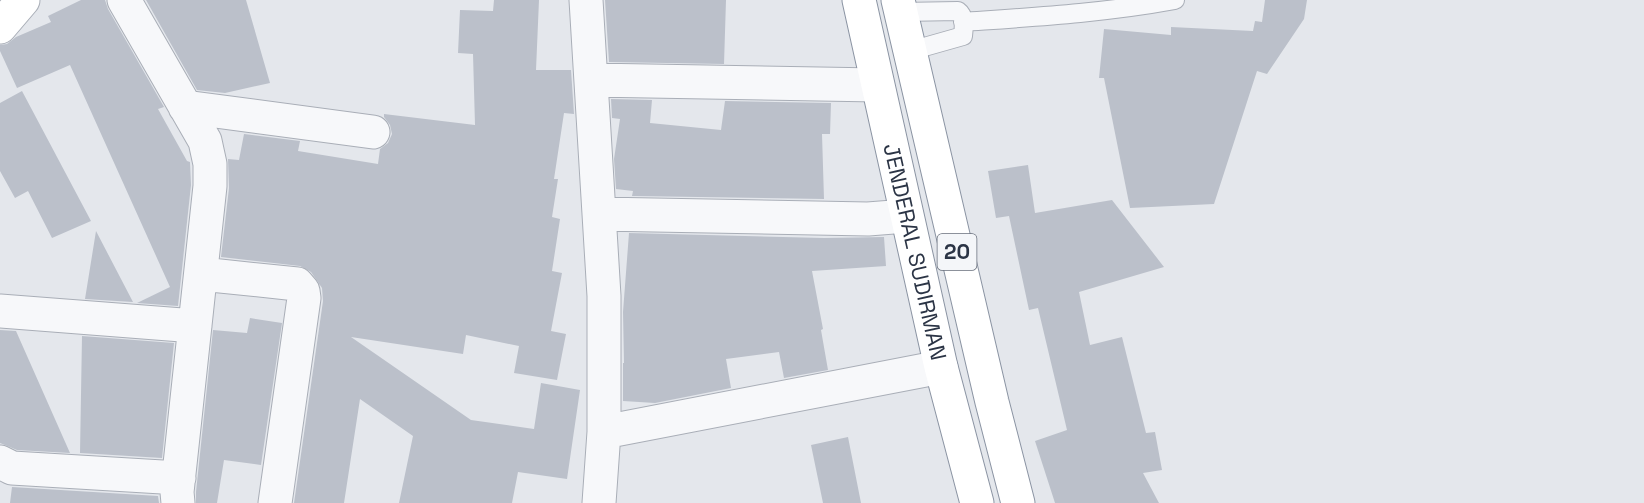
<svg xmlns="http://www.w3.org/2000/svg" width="1644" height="503" viewBox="0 0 1644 503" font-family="'Space Grotesk',sans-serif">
<rect width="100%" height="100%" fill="#e4e7ec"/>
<!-- building -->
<path fill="#bbc0ca" d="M81,0H105L108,9L164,107L158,109L187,161L190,162L191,185L178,306L137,303L170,287L70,65L17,88L0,51V45L7,44L16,37L51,22L48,16Z
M146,0H246L270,83L225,93L197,90Z
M494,0H539L536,70H571L574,114L564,113L554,179H558L552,217L560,219L552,271L562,273L551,331L566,334L557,380L514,373L519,346L466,335L463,354L351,337L471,420L534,429L541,383L580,390L567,479L518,472L512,503H399L413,436L360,399L344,503H294L323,301L322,288L311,272L300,266L221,257L229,188L228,159L239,160L244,134L300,141L298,151L378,164L380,149L388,143L392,134L390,125L384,117V114L475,125L473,54L458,53L460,10L493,11Z
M605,0H726L724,64L609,62Z
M1265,0H1307L1304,19L1267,74L1257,71L1214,204L1130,208L1104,78H1099L1104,29L1171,35V27L1253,31L1255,21L1262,22Z
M22,91L91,221L52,238L28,191L15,198L0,171V103Z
M611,99L652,100L650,123L721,130L725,101L831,103L830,134H822L824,199L632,196L633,191L616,189L614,159L620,119L612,118Z
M1028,165L1035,213L1112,200L1164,267L1079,292L1090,345L1122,337L1146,433L1155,432L1162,470L1143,473L1159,503H1055L1035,441L1067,430L1038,308L1029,310L1009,216L996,218L988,171Z
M96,231L133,302L85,299Z
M629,233L824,238L884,237L886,266L812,271L823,329L821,330L828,370L784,378L779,352L726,359L731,388L655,403L623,401V363H624L623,312Z
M250,318L282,323L261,465L224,460L217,503H196V492L213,330L247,333Z
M0,330L16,331L70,453L17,450L0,443Z
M82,336L174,343L162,458L80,453Z
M848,437L861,503H823L811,445Z
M12,487L158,496L159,503H10Z"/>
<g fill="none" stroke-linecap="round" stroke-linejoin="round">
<defs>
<path id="lane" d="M901,12L958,11C965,16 964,28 963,36L910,51
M963,22C1034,17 1105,13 1175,0"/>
<path id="street" d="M124,0L205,141L210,164V186L177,492L178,503
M586,0L604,296V432L599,503
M591,80L877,85
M185,107L373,132
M599,214L868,219L906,216
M201,274L297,284L303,291L304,298L275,503
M0,311L195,326
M604,432L941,367
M0,462L12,468L179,478"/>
<path id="secondary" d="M0,27L23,0"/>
<g id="highway">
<path id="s1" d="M859,0L941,367L977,503"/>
<path d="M898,0L992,402L1018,503"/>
</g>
</defs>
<!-- lane casing -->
<use href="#lane" stroke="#a9aeb7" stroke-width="20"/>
<!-- street casing -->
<use href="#street" stroke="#a9aeb7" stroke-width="35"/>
<!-- secondary casing -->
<use href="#secondary" stroke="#a9aeb7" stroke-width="35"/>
<!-- highway casing -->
<use href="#highway" stroke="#8b94a3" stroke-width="35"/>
<!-- lane -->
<use href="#lane" stroke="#f7f8fa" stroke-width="18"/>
<!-- street -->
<use href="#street" stroke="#f7f8fa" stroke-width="33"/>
<!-- secondary -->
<use href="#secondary" stroke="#fff" stroke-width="33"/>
<!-- highway -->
<use href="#highway" stroke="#fff" stroke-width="33"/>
</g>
<g text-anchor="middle" stroke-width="6" stroke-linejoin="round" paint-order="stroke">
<!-- shield labels -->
<rect fill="#f4f6f9" stroke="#676e7b" stroke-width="1.5" x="937.5" y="234" width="39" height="36" rx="4.5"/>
<g font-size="21" font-weight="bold" fill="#2b3445">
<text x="957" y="259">20</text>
</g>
<!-- street labels -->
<g font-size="22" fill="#2b3445" stroke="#f4f6f9">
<text dy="8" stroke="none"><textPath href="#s1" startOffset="258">JENDERAL SUDIRMAN</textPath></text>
</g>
</g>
</svg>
